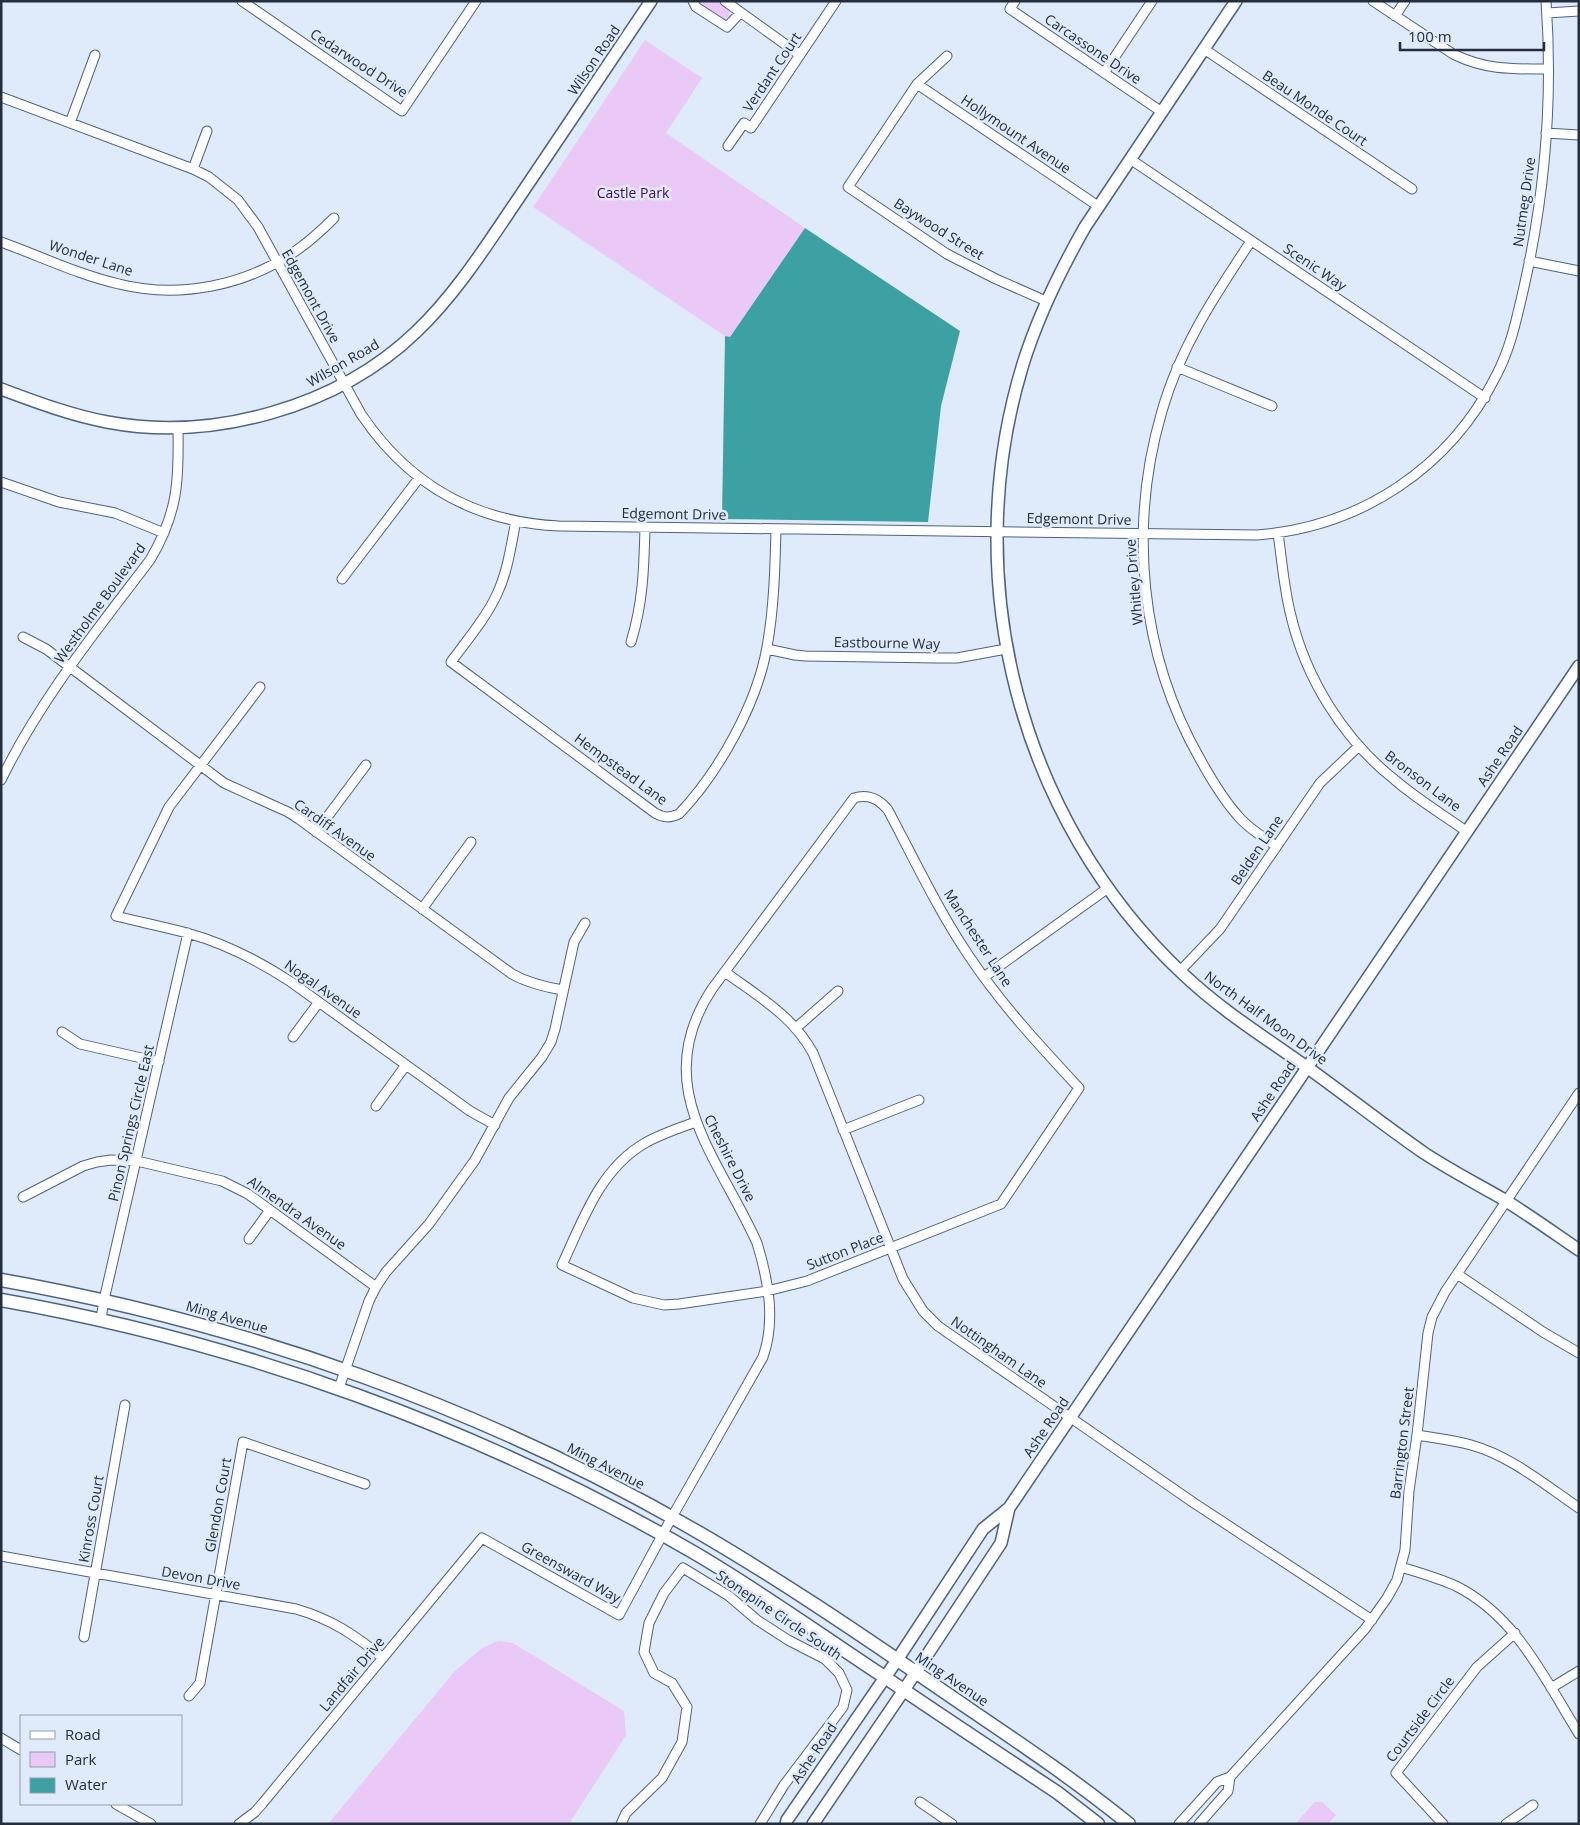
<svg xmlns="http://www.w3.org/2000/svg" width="1580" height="1825" viewBox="0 0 1580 1825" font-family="'Open Sans',sans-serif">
<rect width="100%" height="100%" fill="#dfeafa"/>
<!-- green -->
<path fill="#ebc9f7" d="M694,1H719L729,8V17L724,20Z
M645,40L702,78L666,133L805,228L729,338L725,336L533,207Z
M498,1641L513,1643L624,1711L626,1735L569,1824H328L455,1671L482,1648Z
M1315,1802H1322L1336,1815L1328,1824H1295Z"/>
<!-- water -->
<path fill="#3da1a4" d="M805,228L960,331L941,406L928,522L722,519L725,336L730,337Z"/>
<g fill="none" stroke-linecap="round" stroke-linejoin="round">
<defs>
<path id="minor" d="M242,1L402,111L476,1
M693,1L696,7L727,27L740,13
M725,1L800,55
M1015,1L1010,9L1162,112
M1373,1L1453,54C1485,70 1513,69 1548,69
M1547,13L1579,11
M1395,16L1405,1
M1204,49L1412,189
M947,56L917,84L848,187L947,254L996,279L1046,301
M1104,73L1152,1
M917,84L1098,206
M1,97L193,169L209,177L238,200L258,227L361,414C408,484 474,522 559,526L1257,535C1361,527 1450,468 1497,374C1511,347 1517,317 1524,287C1545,194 1553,97 1546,1
M70,123L95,55
M1546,133L1579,135
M728,146L744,123L751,128L836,1
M1130,159L1485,398
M193,169L207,131
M1251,241C1215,295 1180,348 1162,411C1128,527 1140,654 1200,759C1211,779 1223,799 1238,816C1248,828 1263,837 1276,846
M1,242C40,256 79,275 119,284C179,299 246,286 297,250C310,241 322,230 334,218
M1529,261L1579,271
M1177,367L1272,406
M1,482L59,502L115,513L164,533
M516,521C511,545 508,571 497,594C486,618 467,640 451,662L655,813C664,818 670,818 679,814C719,772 757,704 767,647C774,608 775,569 776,529
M1278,533C1282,561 1284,589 1291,616C1306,679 1344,740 1395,780C1417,799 1442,814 1466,831
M342,579L419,478
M23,637L46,649L224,783L288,812L299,819L512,974C528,983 545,987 563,990
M631,642C643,603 644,568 645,527
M767,649L795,655L805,656L939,658H957L1006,649
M260,687L169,807L116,916C140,922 164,927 187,933C224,943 259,961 291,982L470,1111L495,1125
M1,780C40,700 96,631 150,560C178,513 179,481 178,428
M316,832L366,765
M422,909L471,842
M1180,971L1220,929L1320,783L1359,746
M725,972C759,997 792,1015 813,1053L903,1279L923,1311L938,1326L1194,1503L1372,1620
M984,977L1108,888
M797,1027L838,991
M62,1032L80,1044L159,1062
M293,1037L319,1002
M376,1106L406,1065
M843,1130L919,1100
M23,1197L83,1166L97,1162L111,1160L137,1161L222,1181L248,1194L376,1287
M249,1239L270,1210
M1457,1274L1543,1332L1579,1353
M101,1319L104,1300L188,933
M339,1388L369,1301L376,1287L386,1272L429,1224L475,1160L509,1098L542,1057L551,1042L555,1029L574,942L585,923
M1417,1435C1435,1438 1454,1440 1471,1445C1511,1456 1545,1485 1579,1508
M1,1556L296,1609C331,1619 355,1635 383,1658
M1401,1567C1420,1573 1438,1578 1456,1586C1516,1616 1545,1679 1579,1734
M84,1637L125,1405
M1551,1688L1579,1671
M189,1696L200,1683L243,1442L365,1484
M1,1738L21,1750
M920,1802L952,1824
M116,1804L151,1824
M239,1824L255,1812L262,1804L482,1538L619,1615L672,1517L763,1357C776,1320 768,1279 757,1243C718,1156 648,1086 712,989L854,798C868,794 878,798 888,810C914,859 938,910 969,956C1001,1004 1040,1046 1079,1088L1001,1204L807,1281L767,1291L679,1304L664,1305L633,1298L562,1265C583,1220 600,1169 645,1143C661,1134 679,1128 696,1122
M621,1824L626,1813L662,1778L682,1742L687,1707L672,1683L654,1673L644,1652L649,1623L664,1593L683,1568L729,1596L757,1620L788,1640L825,1659L839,1673L847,1690L843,1707L784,1785L760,1824
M1179,1824L1217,1782L1230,1777L1365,1629L1387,1598L1397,1580L1405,1550L1409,1491L1417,1435L1428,1333L1432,1317L1445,1292L1579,1093
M1199,1824L1228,1791L1230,1777
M1443,1824L1396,1773L1477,1667L1515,1633
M1506,1824L1533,1805"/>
<path id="tertiary" d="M1236,1L1085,227C1060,271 1038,316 1023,364C957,579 1019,820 1183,974C1222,1011 1266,1038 1308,1068C1347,1096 1385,1126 1424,1153C1450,1170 1477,1184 1503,1199C1529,1215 1554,1233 1579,1250
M1,389C36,402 70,415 107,422C213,442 338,407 416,332C457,293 488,243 520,196C564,131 607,66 651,1
M1009,1508L1579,666
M786,1824L787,1820L897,1660L983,1529L1009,1508L1001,1543L904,1690L813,1824"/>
<path id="secondary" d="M1,1280C248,1324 487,1409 703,1535C780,1580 854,1630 927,1680C995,1727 1065,1772 1129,1824
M1,1300C244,1343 479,1428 693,1552C760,1591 822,1636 886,1678C943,1717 1001,1755 1058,1793L1098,1824"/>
</defs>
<!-- minor casing -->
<use href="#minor" stroke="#4c6384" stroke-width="11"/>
<!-- tertiary casing -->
<use href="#tertiary" stroke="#4c6384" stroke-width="14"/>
<!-- secondary casing -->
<use href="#secondary" stroke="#4c6384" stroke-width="15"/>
<!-- minor -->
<use href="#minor" stroke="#fff" stroke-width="9"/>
<!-- tertiary -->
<use href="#tertiary" stroke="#fff" stroke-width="11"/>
<!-- secondary -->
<use href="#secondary" stroke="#fff" stroke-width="12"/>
</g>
<g text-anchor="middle" stroke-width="5" stroke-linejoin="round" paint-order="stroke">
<!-- street labels -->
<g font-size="14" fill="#242e3d" stroke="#dfeafa">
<text transform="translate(1093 49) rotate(34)" y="5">Carcassone Drive</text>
<text transform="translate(594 60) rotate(-56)" y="5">Wilson Road</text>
<text transform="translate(359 63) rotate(33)" y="5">Cedarwood Drive</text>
<text transform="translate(772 72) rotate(-56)" y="5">Verdant Court</text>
<text transform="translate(1315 108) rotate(34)" y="5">Beau Monde Court</text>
<text transform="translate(1016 134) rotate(34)" y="5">Hollymount Avenue</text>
<text transform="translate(1524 202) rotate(-82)" y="5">Nutmeg Drive</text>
<text transform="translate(939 229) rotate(32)" y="5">Baywood Street</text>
<text transform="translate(91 258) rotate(18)" y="5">Wonder Lane</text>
<text transform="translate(1315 267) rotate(34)" y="5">Scenic Way</text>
<text transform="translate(311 296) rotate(61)" y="5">Edgemont Drive</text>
<text transform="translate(343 363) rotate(-30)" y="5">Wilson Road</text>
<text transform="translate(674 514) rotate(1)" y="5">Edgemont Drive</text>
<text transform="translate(1079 519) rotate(1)" y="5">Edgemont Drive</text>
<text transform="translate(1134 582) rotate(-95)" y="5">Whitley Drive</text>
<text transform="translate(100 603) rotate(-54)" y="5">Westholme Boulevard</text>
<text transform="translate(887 643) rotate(1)" y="5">Eastbourne Way</text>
<text transform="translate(1500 756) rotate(-56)" y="5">Ashe Road</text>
<text transform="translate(621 769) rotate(36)" y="5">Hempstead Lane</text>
<text transform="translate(1423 781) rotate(37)" y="5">Bronson Lane</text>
<text transform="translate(335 830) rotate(35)" y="5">Cardiff Avenue</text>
<text transform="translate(1257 850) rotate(-56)" y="5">Belden Lane</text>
<text transform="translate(978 938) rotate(57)" y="5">Manchester Lane</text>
<text transform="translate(323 989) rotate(35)" y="5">Nogal Avenue</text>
<text transform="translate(1266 1018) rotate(36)" y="5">North Half Moon Drive</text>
<text transform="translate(1273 1091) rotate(-56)" y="5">Ashe Road</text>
<text transform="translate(131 1123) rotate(-77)" y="5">Pinon Springs Circle East</text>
<text transform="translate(730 1158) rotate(63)" y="5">Cheshire Drive</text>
<text transform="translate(297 1213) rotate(35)" y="5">Almendra Avenue</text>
<text transform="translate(845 1251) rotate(-21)" y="5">Sutton Place</text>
<text transform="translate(227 1317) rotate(16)" y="5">Ming Avenue</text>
<text transform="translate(999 1352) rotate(35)" y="5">Nottingham Lane</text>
<text transform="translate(1046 1427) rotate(-56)" y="5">Ashe Road</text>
<text transform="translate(1402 1443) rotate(-83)" y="5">Barrington Street</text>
<text transform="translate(606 1466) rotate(27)" y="5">Ming Avenue</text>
<text transform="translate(218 1505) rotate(-80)" y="5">Glendon Court</text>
<text transform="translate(91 1519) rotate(-80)" y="5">Kinross Court</text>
<text transform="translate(571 1572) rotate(29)" y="5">Greensward Way</text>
<text transform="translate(201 1578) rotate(10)" y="5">Devon Drive</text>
<text transform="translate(779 1615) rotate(34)" y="5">Stonepine Circle South</text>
<text transform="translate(352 1674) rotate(-50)" y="5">Landfair Drive</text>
<text transform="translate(952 1679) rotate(34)" y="5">Ming Avenue</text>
<text transform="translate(1420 1719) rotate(-53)" y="5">Courtside Circle</text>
<text transform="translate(814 1753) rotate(-56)" y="5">Ashe Road</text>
</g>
<!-- park labels -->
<g font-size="14" fill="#4b035c" stroke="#dfeafa">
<text x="633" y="198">Castle Park</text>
</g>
</g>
<!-- border -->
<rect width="1580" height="1825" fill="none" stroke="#242e3d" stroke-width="5"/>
<!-- legend -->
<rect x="20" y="1715" width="162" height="90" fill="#dfeafa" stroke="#949fae"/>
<rect x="30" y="1731" width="25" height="8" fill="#ffffff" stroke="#949fae"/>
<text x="65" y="1740" font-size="15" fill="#242e3d">Road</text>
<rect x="30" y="1752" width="25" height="15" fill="#ebc9f7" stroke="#949fae"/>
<text x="65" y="1765" font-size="15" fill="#242e3d">Park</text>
<rect x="30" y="1778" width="25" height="15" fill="#3da1a4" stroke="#949fae"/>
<text x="65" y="1790" font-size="15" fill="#242e3d">Water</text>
<!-- scale -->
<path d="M1400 42v8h144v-8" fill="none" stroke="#242e3d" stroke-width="2.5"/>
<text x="1408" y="42" font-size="15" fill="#242e3d" stroke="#dfeafa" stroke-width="4" paint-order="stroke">100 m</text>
</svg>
